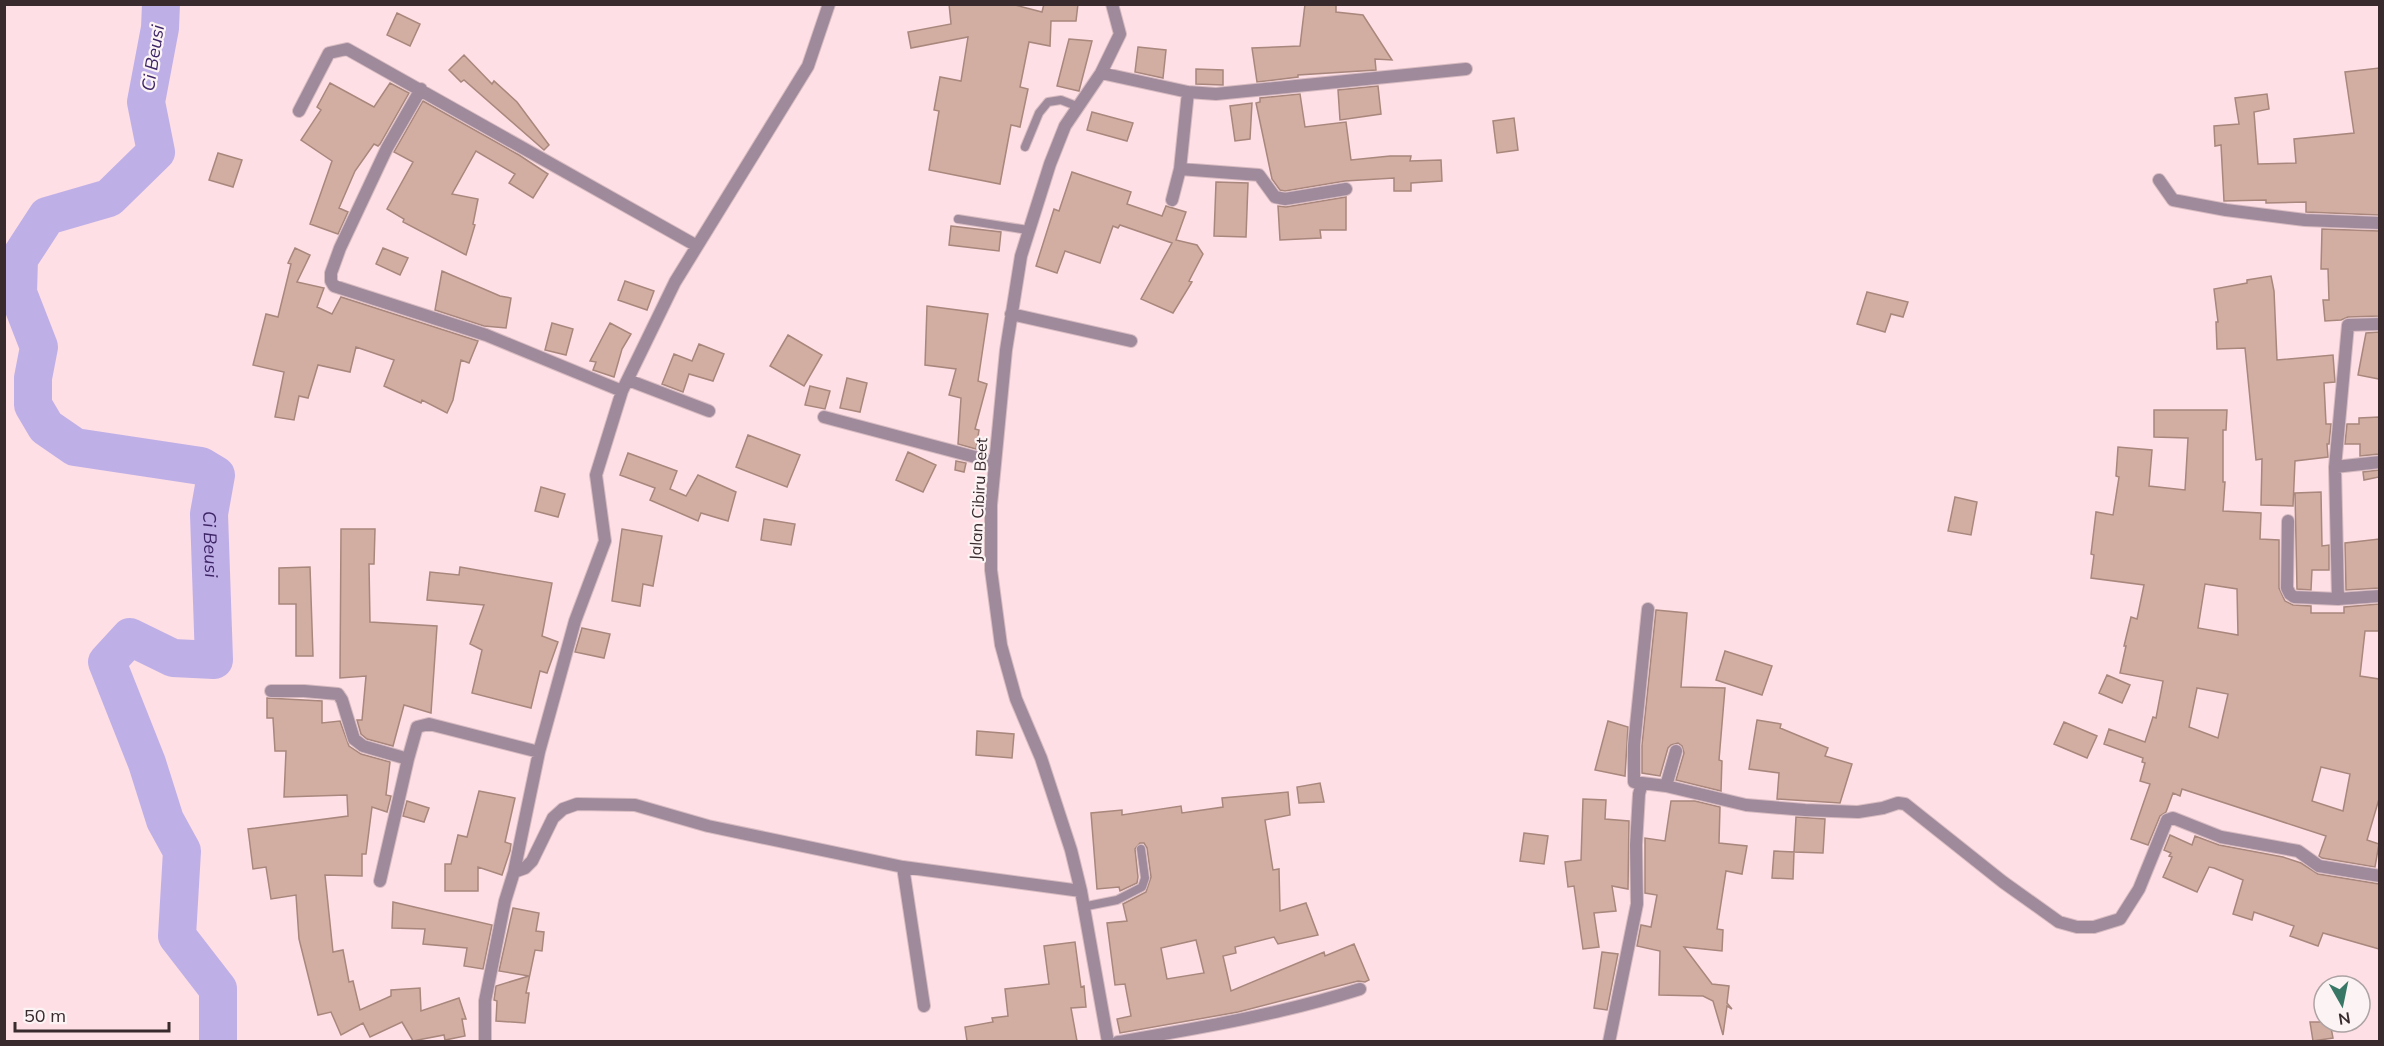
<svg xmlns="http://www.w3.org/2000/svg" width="2384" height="1046" viewBox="0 0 2384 1046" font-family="Mulish,sans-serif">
<rect width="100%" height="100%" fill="#fedfe5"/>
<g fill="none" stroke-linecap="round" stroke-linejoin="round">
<!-- river -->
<path stroke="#bfafe7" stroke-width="38" id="s1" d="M161,4L160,28L146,102L156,152L109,198L47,216L19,259L18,293L39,347L33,378V405L46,427L75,447L201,466L216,475L209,514L214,660L173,658L130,637L107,662L147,763L165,820L182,851L177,936L218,989V1042"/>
</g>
<!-- building -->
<path fill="#d1ada2" stroke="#a9877c" stroke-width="1.5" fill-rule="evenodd" d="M949,4H1011L1042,12L1044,4H1078L1076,21H1051L1050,46L1029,42L1020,87L1028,89L1020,127L1011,125L1000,184L929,170L939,111L934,110L940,77L961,81L968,37L911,48L908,32L951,24Z
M1305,4H1336V12L1363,15L1392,60L1375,59L1376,70L1298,75V77L1257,82L1252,48L1300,46Z
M397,13L420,24L410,46L387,35Z
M1069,39L1092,41L1079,91L1057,86Z
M1138,47L1166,50L1163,78L1135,72Z
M464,55L492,84L494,81L517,102L549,145L544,150L464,80L461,82L449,70Z
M2379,68V215L2306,212V202L2266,203V200L2224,201L2221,145L2215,146L2214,126L2239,124L2235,98L2267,94L2269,109L2254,112L2258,164L2296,163L2294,139L2354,133L2345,72Z
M1196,69L1223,70V85L1196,84Z
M330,83L374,107L390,83L409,93L380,144L378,146L374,144L355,171L339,208L348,212L338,234L310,224L332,161L301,140L321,110L317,107Z
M1378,86L1381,114L1340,120L1338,90Z
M1300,94L1305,127L1346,122L1351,160L1390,156H1411L1410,161L1441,160L1442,181L1411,183V191H1394V178L1345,181L1285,191L1280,190L1272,179L1256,103L1260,102V98Z
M423,101L519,155L548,174L533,198L509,183L515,174L476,151L452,194L478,199L473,224L475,225L466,255L403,222L404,219L387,209L413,162L394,152Z
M1252,103L1250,139L1235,141L1230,106Z
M1092,112L1133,123L1127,141L1087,130Z
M1514,118L1518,150L1497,153L1493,121Z
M218,153L242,160L233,187L209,180Z
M1072,172L1131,192L1127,204L1162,216L1166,206L1186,212L1176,240L1197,245L1203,254L1189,281L1192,282L1173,313L1141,299L1172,243L1120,225L1118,228L1113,226L1100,263L1065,251L1057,273L1036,266L1054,209L1059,211Z
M1216,182L1248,183L1246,237L1214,236Z
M1346,197V230H1320L1321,238L1280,240L1278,206L1286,207Z
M951,226L1001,232L999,251L949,245Z
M2322,229L2379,231V316L2348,317L2341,320L2325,321L2323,300H2329L2328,269H2321Z
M295,248L310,255L297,282L324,288L317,307L332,314L341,297L478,341L469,363L461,360L453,400L447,413L422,400L421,403L384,386L394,360L356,347L350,372L318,365L308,398L299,396L294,420L275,417L284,372L253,365L266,314L278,317L291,264L288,263Z
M383,248L408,258L400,275L376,264Z
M442,271L500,296L511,298L506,328L484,326L435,310Z
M2271,276L2274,291L2277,360L2333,355L2335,382L2324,383L2326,424H2331L2329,444H2327L2328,457L2295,461L2293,506L2261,505L2262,459L2256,460L2245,348L2217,349L2216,322H2218L2214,289L2247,283V280Z
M625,281L654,291L647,310L618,300Z
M1867,292L1908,302L1903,317L1891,314L1885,332L1857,324Z
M927,306L988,314L978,381L987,384L975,429L979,430L976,449L958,444L961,398L949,395L956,369L925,365Z
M552,323L573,329L566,355L545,350Z
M610,323L631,334L622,349L614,377L593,370L596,362L590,361Z
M2379,332V379L2358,375L2366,333Z
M788,335L822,355L804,386L770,366Z
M699,344L724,354L713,381L689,374L683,392L662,384L674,354L692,361Z
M847,378L867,383L860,412L840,408Z
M810,386L830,391L825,409L805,405Z
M2154,410H2227L2226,430H2223V482H2225L2223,511L2261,513L2260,539L2279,540V588L2285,601L2293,605L2311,606V613H2344V607L2379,604V631H2365L2360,676L2379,679V799L2367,840L2379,844L2375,867L2322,858L2319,856L2326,836L2182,789L2180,796L2173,793L2166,812L2160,816L2148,845L2131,839L2150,784L2140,781L2145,763L2142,762L2143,758L2104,744L2109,729L2145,742L2153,717L2156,718L2163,681L2120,673L2126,646H2124L2131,617L2137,619L2144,585L2091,578L2094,555L2091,554L2096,512L2113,515L2119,477L2116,476L2118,447L2152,450L2149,486L2185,490L2188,438L2154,437ZM2205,584L2237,589L2238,635L2198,628ZM2197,688L2228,694L2218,738L2189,727ZM2321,767L2350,774L2343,811L2312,801Z
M2379,417V454L2360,456V444H2345L2347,424H2359V418Z
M748,435L800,455L787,487L736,467Z
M908,452L936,465L923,492L896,480Z
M628,453L677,471L670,489L686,496L698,475L736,492L728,521L701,513L698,521L650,500L655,488L620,475Z
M956,461L966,463L964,472L955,470Z
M2379,470V477L2364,480L2363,472Z
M541,487L565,494L558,517L535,511Z
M2321,492L2322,546L2329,545V570H2312L2311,590L2297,589L2295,493Z
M1955,497L1977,502L1971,535L1948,531Z
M764,519L795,524L791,545L761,540Z
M341,529H375L374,564H369L370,622L437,626L431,713L404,705L393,746L367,739L361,734L357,720H362L366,676L340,678Z
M622,529L662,536L653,586L643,584L640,606L612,601Z
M2379,539V588L2346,590L2345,543Z
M310,567L313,656H296V604H279V568Z
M460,567L552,583L542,636L558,642L547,673L540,671L531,708L472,693L482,650L470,644L484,605L427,600L430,572L459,575Z
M1656,610L1687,613L1681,687L1725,688L1719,760L1722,761L1721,791L1676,780L1684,753L1682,746L1678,743L1671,745L1668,748L1660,776L1642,773V745Z
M582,628L610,634L604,658L575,652Z
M1725,651L1772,666L1762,695L1716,680Z
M2107,675L2130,685L2122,703L2099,693Z
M267,698L322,701V723L340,721L349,746L361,754L390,762L386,795L391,796L387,812L372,807L366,854H362V876L325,875L333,952L343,950L349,982L353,981L360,1010L391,996V990L420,988L421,1011L459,998L466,1019H462L465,1036L445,1040L444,1035L413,1041L402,1022L370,1037L363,1023L341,1035L331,1012L318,1015L299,939L296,895L271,899L266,867L253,869L248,829L348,816L347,795L284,797L286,751H275L273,718H267Z
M1757,720L1781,724L1780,728L1828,748L1825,756L1852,764L1840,803L1777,799L1779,773L1749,769Z
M1608,721L1628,727L1625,776L1595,770Z
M2064,722L2097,736L2087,758L2054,744Z
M977,731L1014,734L1012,758L976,755Z
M1320,783L1324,802L1299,803L1297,787Z
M479,791L515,798L505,842L511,844L510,851L502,875L478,867V891H445V864H451L458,835L467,837Z
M1288,792L1290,815L1265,820L1273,870L1279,869L1280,911L1306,903L1318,935L1278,944L1274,937L1235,947L1236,953L1223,956L1231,991L1324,952L1325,956L1354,944L1369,980L1365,982L1358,981L1238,1012L1120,1033L1117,1019L1131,1016L1125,984L1115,985L1107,923L1127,921L1123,904L1146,892L1151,877L1147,848L1144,843H1140L1135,849L1138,877L1137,883L1120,891L1119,887L1097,889L1091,813L1122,810V815L1181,806L1182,813L1223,807L1222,798ZM1196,940L1204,973L1167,979L1161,948Z
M1583,799L1606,800L1605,819L1629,821L1628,889L1612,886L1616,911L1594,913L1599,947L1583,949L1574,886L1568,887L1565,862L1581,860Z
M407,801L429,808L424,822L403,816Z
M1671,801H1695L1720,807L1719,843L1747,846L1742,874L1726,871L1717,929L1723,930L1722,951L1684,947L1712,984L1729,986L1727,1003L1732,1009L1727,1006L1723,1035L1713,1001L1703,996L1659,995L1660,951L1637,946L1641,925L1651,927L1657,895L1645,893V838L1665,841Z
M1796,817L1825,819L1823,853L1794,852Z
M1524,833L1548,836L1544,864L1520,861Z
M2170,835L2192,845L2195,836L2219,845L2283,857L2301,863L2318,874L2379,884V949L2323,933L2318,946L2290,936L2294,926L2254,912L2252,920L2233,914L2243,880L2214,868L2209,867L2197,892L2163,877L2172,857L2169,856L2171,853L2164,850Z
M1774,851L1794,852L1793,879L1772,878Z
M393,902L492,925L483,969L464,966L467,948L423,944L425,929L392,928Z
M513,908L539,913L536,931L544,932L542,951L535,950L526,993H529L525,1023L496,1021L497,1001L494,1000L496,986L529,976L499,971Z
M1075,942L1081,987L1084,986L1086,1007L1071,1008L1077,1041H967L965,1027L993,1022L992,1018L1008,1016L1005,989L1049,984L1044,946Z
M1602,952L1618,954L1607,1010L1594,1008Z
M2310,1022H2330L2333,1038L2313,1041Z"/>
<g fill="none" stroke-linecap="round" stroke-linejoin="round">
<defs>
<path id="lane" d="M1025,147L1039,113L1048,102L1061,100L1079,107
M958,219L1028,230
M1082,907L1117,900L1142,887L1145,878L1141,849"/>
<path id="street" d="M1101,73L1188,92L1216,94L1466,69
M421,89L387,148L340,248L331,273V281L334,286L486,335L622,391
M299,111L329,53L347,49L697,246
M1180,169L1188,92
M2159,180L2173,200L2226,210L2305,220L2380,223
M1172,200L1180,169L1259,175L1275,197L1285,199L1346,189
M1011,314L1131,341
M628,380L709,411
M824,417L994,462
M2335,467L2380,462
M2288,521L2287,588L2290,594L2294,597L2338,599L2380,596
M2338,599L2335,467L2348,325L2380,324
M1648,609L1634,745V782L1666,786L1746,805L1805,810L1858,812L1883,808L1898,803L1905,804L2003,882L2059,922L2077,927H2094L2120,919L2139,889L2167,820L2173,818L2221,837L2298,851L2319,866L2380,876
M271,691H304L338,694L342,700L354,739L363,746L408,759L417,727L429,724L539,752
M1666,786L1676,751
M903,867L924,1006
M514,872L525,868L532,861L553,818L563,809L577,804L635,805L708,826L903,867L1081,891
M380,881L408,759
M485,1042V1001L505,901L514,872L539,752L575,621L605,541L596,475L622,391L675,282L808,66L829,4
M1108,1042L1081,891L1071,850L1041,758L1016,699L1001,645L991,570V505L1006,350L1021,256L1050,164L1065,126L1101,73L1120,34L1112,4
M1118,1042C1199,1028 1282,1014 1360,989
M1609,1042L1637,904L1636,845L1639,794L1642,783"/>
</defs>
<!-- lane casing -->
<use href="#lane" stroke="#d7bbc0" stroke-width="10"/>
<!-- street casing -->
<use href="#street" stroke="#d7bbc0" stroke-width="14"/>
<!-- lane -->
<use href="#lane" stroke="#9f8a9c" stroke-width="8"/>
<!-- street -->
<use href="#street" stroke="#9f8a9c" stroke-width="12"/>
</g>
<g text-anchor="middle" stroke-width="4.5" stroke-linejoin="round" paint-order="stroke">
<!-- street labels -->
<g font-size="16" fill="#392a2d" stroke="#fbf3f4">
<text transform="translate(978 499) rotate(-87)" y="6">Jalan Cibiru Beet</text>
</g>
<!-- water labels -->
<g font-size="18" font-style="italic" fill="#3e2567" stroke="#fbf3f4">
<text transform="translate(153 58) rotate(-81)" y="6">Ci Beusi</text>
<text dy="6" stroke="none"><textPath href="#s1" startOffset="758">Ci Beusi</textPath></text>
</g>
</g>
<!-- border -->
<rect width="2384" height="1046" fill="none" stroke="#392a2d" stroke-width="12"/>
<!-- north arrow -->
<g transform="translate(2342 1004) rotate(171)"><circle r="28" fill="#fbf3f4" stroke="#ada3a4" stroke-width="1.5"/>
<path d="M0-4.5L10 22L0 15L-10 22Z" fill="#387765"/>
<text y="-9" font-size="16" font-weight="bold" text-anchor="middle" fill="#392a2d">N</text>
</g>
<!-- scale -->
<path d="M15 1022v9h154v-9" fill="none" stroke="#392a2d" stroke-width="3"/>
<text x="24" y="1022" font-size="18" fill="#392a2d" stroke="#fbf3f4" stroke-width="4.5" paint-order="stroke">50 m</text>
</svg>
